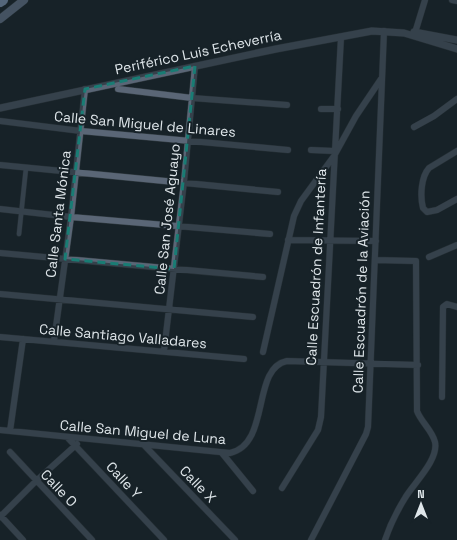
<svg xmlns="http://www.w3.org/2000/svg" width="457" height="540" viewBox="0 0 457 540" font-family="'Space Grotesk',sans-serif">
<rect width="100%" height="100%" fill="#172228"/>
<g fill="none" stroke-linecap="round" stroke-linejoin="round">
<defs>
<path id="pedestrian" d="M19,234L26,168"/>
<path id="minor" d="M452,0L457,1
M414,36L425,0
M118,89L192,98L287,105
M321,109H338
M0,121L81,131L288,150
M414,127L434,116L457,99
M311,150L334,151
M457,151L429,168C421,177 420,196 423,208L427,212L437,210L457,199
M0,165L278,192
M0,209L71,217L270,234
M288,240L376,241
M0,253L263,277
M429,257L457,245
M375,260L416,261L417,411C421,422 432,430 435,442C439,460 413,484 405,498C397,511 390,525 385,540
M0,294L253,317
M0,337L244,359
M54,341L71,217L85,89
M164,351L184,182L195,66
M263,352L294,216L301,201L334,156L356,116L381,79
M442,397L443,307L447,304L457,307
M0,430L230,453C271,444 251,368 287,361L418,365
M10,431L23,339
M67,437L164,540
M144,445L235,540
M10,452L92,540
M222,453L253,491
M282,488L318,430L321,417L341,37
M0,515L23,540
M0,517L36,481L77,444
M311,540L366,434L368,427L384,31"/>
<path id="tertiary" d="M414,32L457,40
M0,108L276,49L372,31L404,33L457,49"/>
<path id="secondary" d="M0,19L24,0"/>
<path id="trunk" d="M0,2L3,0"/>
</defs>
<!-- pedestrian casing -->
<use href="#pedestrian" stroke="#333d43" stroke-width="5.5"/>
<!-- minor casing -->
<use href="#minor" stroke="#333d43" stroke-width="7"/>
<!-- tertiary casing -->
<use href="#tertiary" stroke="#333d43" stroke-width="8"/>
<!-- secondary casing -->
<use href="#secondary" stroke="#333d43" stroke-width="9"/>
<!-- trunk casing -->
<use href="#trunk" stroke="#333d43" stroke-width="11"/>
<!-- pedestrian -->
<use href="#pedestrian" stroke="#5a6676" stroke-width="4.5"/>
<!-- minor -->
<use href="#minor" stroke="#5a6676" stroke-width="6"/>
<!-- tertiary -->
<use href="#tertiary" stroke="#5a6676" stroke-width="7"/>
<!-- secondary -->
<use href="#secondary" stroke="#7a8da7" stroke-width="8"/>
<!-- trunk -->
<use href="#trunk" stroke="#9eb9de" stroke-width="10"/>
</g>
<!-- marked area -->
<path d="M0 0H457V540H0ZM195,66L174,269L65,259L85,89Z" fill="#172228" fill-opacity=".55" fill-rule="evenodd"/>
<path fill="none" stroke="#197c74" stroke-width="3" stroke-dasharray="8 5" stroke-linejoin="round" d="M195,66L174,269L65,259L85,89Z"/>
<g text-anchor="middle" stroke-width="4" stroke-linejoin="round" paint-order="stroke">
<!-- street labels -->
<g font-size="14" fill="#dfe6ea" stroke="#172228">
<text transform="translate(198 52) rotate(-12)" y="5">Periférico Luis Echeverría</text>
<text transform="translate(145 124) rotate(5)" y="5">Calle San Miguel de Linares</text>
<text transform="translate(58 214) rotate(-83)" y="5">Calle Santa Mónica</text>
<text transform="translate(167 219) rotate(-84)" y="5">Calle San José Aguayo</text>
<text transform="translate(316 267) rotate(-87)" y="5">Calle Escuadrón de Infantería</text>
<text transform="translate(361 292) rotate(-88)" y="5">Calle Escuadrón de la Aviación</text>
<text transform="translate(123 336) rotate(5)" y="5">Calle Santiago Valladares</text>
<text transform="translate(143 432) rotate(5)" y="5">Calle San Miguel de Luna</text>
<text transform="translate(124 480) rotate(47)" y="5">Calle Y</text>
<text transform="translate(198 484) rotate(46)" y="5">Calle X</text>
<text transform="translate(59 488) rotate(46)" y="5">Calle O</text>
</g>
</g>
<!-- north arrow -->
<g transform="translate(421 504)" stroke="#172228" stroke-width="3" paint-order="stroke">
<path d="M0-3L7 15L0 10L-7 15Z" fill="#dfe6ea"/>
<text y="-6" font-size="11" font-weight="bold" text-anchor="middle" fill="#dfe6ea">N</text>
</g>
</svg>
